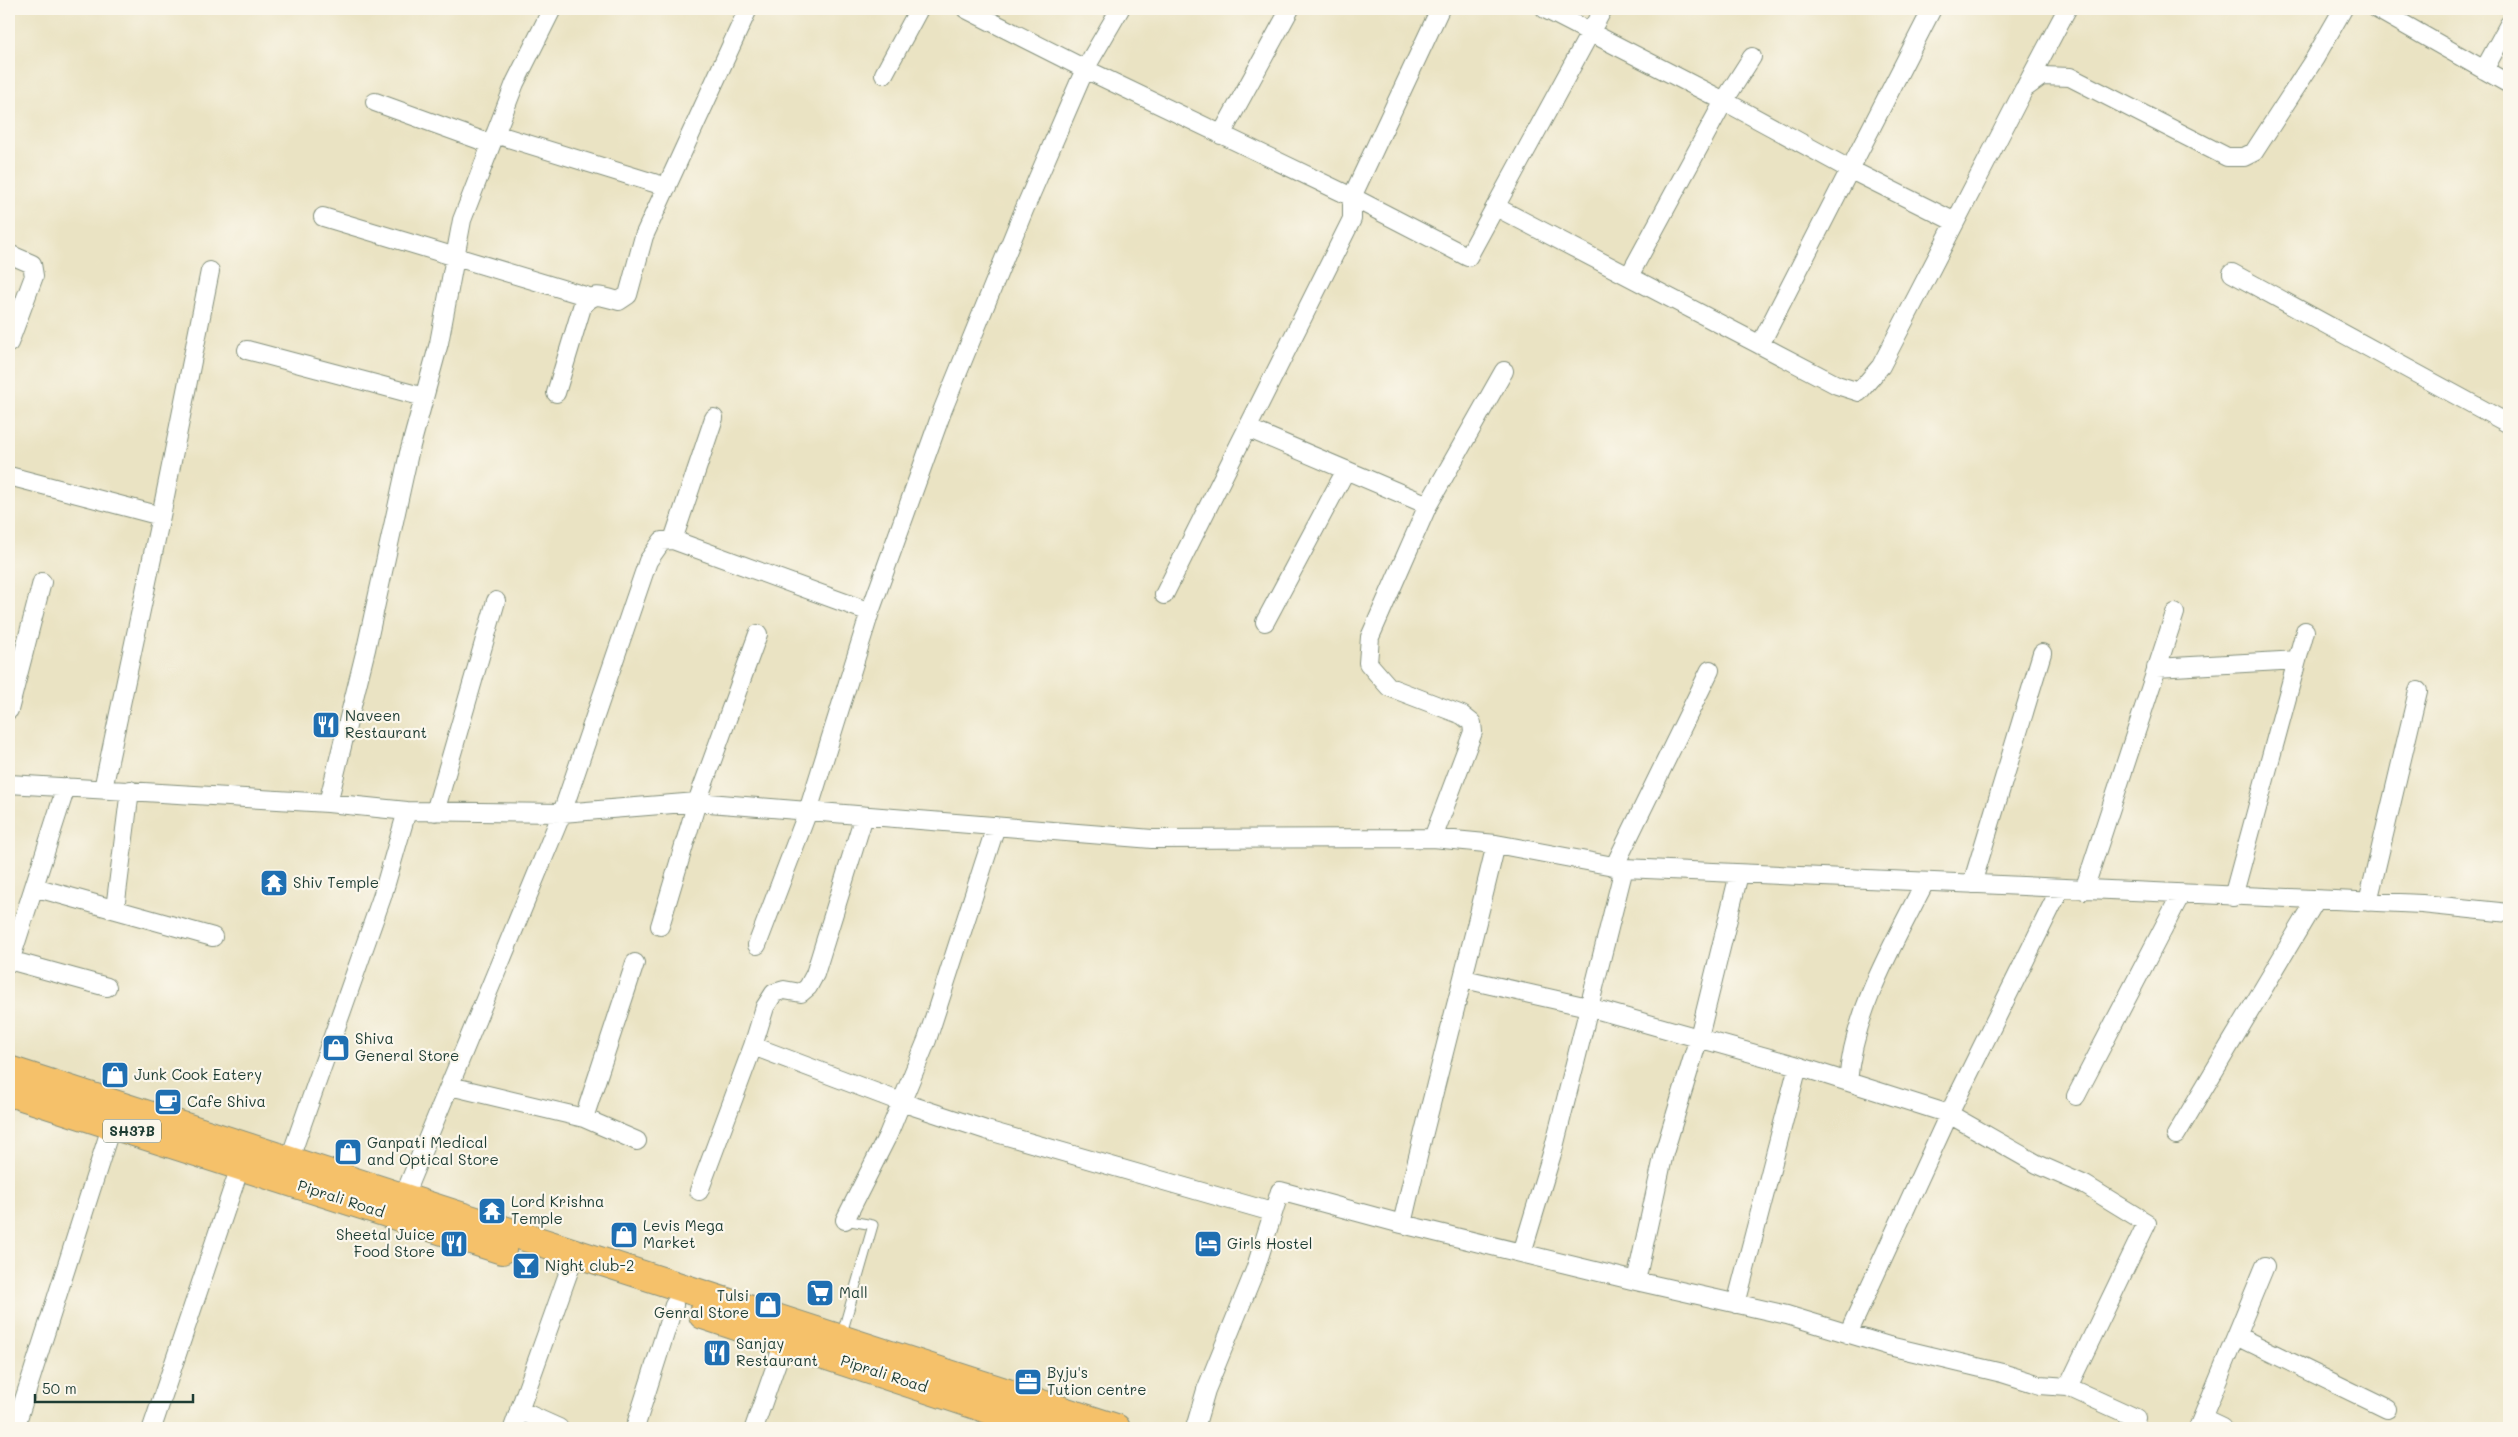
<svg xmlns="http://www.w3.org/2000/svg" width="2518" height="1437" viewBox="0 0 2518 1437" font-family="Mali,sans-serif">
<rect width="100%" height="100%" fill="#fbf7ec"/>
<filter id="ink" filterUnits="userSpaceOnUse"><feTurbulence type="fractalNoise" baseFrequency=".02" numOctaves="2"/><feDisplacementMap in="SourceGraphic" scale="10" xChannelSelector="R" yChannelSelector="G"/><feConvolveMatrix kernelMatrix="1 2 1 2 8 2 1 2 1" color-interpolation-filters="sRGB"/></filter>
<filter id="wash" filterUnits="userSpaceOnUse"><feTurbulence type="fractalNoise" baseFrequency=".0096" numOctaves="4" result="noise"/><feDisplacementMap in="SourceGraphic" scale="20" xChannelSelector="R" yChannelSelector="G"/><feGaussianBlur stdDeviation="1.12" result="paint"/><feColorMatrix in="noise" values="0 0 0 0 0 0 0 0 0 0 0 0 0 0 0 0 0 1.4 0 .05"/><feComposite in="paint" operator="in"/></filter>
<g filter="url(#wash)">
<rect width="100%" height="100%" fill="#eae3c3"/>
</g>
<g filter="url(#ink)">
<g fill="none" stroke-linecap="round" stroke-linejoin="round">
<defs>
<path id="service" d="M841,1337L873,1225L845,1220"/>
<path id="minor" d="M966,9L1085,69L1352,197L1440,9
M1545,9L1724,101L1849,169L1955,222
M2377,9L2509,84
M2484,70L2509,24
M884,74L919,9
M2026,86L2067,9
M375,102L491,144
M495,134L667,187
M1221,135L1290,9
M1352,197L1468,257L1603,9
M1496,207L1837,385L1859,392L1881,366L2024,89L2042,76L2070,77L2227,157H2244L2254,152L2315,58L2343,9
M323,217L589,297
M9,254L32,264L34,276L9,343
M2232,273L2509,424
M1629,276L1724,101L1752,57
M1760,345L1932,9
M247,350L424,397
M556,393L582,307C595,290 601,297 619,301L628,295L644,236L748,9
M1247,428L1428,505
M9,476L161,516L210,271
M673,540L714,418
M1164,595L1352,219V197
M1265,622L1346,470
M2156,668L2297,660
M9,710L42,582
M9,784L328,803L407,811L562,813L697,802L1152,839L1433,838L1496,844L1624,868L2422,904L2509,913
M103,789L161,516
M328,803L366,649L409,453L439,343L462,220L515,83L552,9
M435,812L496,601
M1433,838L1473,732L1472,723L1462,715L1389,687L1368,663L1370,637L1428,505L1504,371
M1614,867L1710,670
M1972,884L2042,653
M34,887L213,937
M2084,890L2175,613
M2233,897L2305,631
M2368,902L2418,691
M115,909L130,790
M660,926L697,802L758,634
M757,945L808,811L870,612L943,409L1024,210L1085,69L1120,9
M9,955L13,952L66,787
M9,960L107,987
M1464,979L1588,1007L1798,1066
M753,1046L901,1102L986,1130L1272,1212
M1848,1082C1854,1010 1893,945 1925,882
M450,1086L584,1118L635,963
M2076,1096L2181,894
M584,1118L637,1141
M2176,1135L2316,900
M289,1161L382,897L407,811
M699,1191L753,1046L765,1007L774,993L784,990L801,993L808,987L815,974L864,816
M403,1198L562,813L648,561L662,541L673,540L870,612
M845,1220L888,1135L927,1040L996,826
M1402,1224C1431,1097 1466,971 1496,844
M1522,1253L1554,1147L1624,868
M1636,1281L1664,1153L1699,1037L1739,874
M1736,1304L1798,1066L1949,1114L2037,1164L2085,1185L2147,1223L2068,1387
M1848,1334L1949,1114L2060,889
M2237,1336L2387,1409
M519,1410L559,1428
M2203,1419L2222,1428
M15,1428L112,1124
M152,1428L240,1167
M513,1428L569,1271
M635,1428L674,1305
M754,1428L784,1342
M1195,1428L1206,1390L1255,1270L1280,1191L1402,1224L1636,1281L1787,1315L1889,1346L2002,1373L2040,1385L2068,1387L2136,1418
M2198,1428L2265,1266"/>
<path id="primary" d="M9,1070L1116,1428
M9,1092L502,1250
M703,1315L1045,1428"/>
</defs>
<!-- service casing -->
<use href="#service" stroke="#84907c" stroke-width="11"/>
<!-- minor casing -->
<use href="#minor" stroke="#84907c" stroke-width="20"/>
<!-- primary casing -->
<use href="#primary" stroke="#84907c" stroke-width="30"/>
<!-- service -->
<use href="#service" stroke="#fff" stroke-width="9"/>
<!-- minor -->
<use href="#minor" stroke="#fff" stroke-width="18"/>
<!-- primary -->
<use href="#primary" stroke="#f5c16b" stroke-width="28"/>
</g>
</g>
<!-- icons -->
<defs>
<symbol id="restaurant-square" viewBox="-11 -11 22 22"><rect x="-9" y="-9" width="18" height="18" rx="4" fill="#1f6fb2" stroke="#fbf7ec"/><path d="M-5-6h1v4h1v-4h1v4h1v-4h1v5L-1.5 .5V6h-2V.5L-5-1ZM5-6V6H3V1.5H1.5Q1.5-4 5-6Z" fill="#fff"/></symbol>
<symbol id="temple-square" viewBox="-11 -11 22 22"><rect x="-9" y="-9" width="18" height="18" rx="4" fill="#1f6fb2" stroke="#fbf7ec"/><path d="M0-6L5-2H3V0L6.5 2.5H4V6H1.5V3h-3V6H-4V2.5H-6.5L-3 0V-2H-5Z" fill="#fff"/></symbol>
<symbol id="shop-square" viewBox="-11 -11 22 22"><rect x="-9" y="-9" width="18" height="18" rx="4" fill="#1f6fb2" stroke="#fbf7ec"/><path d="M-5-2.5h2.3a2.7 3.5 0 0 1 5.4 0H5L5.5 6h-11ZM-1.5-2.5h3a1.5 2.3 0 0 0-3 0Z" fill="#fff"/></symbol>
<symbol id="cafe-square" viewBox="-11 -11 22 22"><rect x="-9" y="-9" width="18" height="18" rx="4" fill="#1f6fb2" stroke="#fbf7ec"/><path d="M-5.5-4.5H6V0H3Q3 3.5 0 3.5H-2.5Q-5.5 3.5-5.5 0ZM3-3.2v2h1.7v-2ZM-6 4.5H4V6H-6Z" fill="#fff"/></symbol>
<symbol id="hotel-square" viewBox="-11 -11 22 22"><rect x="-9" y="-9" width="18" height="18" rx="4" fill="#1f6fb2" stroke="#fbf7ec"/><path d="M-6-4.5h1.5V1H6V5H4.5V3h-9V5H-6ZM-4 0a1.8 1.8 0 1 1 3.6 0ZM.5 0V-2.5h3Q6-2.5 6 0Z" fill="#fff"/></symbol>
<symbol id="bar-square" viewBox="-11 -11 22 22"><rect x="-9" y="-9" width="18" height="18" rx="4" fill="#1f6fb2" stroke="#fbf7ec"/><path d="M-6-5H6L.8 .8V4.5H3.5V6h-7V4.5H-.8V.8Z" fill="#fff"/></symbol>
<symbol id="supermarket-square" viewBox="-11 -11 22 22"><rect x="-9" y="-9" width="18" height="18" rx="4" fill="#1f6fb2" stroke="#fbf7ec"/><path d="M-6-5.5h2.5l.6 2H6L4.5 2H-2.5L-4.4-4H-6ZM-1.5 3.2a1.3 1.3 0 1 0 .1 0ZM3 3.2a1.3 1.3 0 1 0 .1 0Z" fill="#fff"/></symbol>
<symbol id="office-square" viewBox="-11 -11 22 22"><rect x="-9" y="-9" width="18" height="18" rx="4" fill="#1f6fb2" stroke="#fbf7ec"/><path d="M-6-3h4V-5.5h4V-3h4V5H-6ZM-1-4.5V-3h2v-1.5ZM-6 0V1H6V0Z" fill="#fff"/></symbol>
</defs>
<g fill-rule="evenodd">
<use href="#restaurant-square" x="310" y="709" width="32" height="32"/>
<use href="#temple-square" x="258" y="867" width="32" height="32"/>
<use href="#shop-square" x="320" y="1032" width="32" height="32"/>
<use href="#shop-square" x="99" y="1059" width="32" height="32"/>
<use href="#cafe-square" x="152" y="1086" width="32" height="32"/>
<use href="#shop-square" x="332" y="1136" width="32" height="32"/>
<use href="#temple-square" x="476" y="1195" width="32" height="32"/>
<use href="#shop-square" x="608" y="1219" width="32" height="32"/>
<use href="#restaurant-square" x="438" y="1228" width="32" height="32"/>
<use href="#hotel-square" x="1192" y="1228" width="32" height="32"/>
<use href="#bar-square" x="510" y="1250" width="32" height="32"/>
<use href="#supermarket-square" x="804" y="1277" width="32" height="32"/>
<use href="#shop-square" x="752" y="1289" width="32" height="32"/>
<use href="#restaurant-square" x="701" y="1337" width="32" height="32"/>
<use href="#office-square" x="1012" y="1366" width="32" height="32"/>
</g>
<g text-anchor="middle" stroke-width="4.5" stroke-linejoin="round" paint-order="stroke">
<!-- shield labels -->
<rect fill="#fbf7ec" stroke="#61756b" stroke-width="1" x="103" y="1119.5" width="58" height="23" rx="4"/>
<g font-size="14" font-weight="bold" fill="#1f3d34">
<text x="132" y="1136">SH37B</text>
</g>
<!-- poi labels -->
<g font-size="15" fill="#1f3d34" stroke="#fbf7ec" text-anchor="start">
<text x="345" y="721">Naveen<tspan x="345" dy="17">Restaurant</tspan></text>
<text x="293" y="888">Shiv Temple</text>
<text x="355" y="1044">Shiva<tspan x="355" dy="17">General Store</tspan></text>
<text x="134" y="1080">Junk Cook Eatery</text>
<text x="187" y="1107">Cafe Shiva</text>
<text x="367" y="1148">Ganpati Medical<tspan x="367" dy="17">and Optical Store</tspan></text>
<text x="511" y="1207">Lord Krishna<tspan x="511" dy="17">Temple</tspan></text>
<text x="643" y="1231">Levis Mega<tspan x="643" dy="17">Market</tspan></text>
<text x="435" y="1240" text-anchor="end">Sheetal Juice<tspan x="435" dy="17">Food Store</tspan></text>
<text x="1227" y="1249">Girls Hostel</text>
<text x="545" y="1271">Night club-2</text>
<text x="839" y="1298">Mall</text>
<text x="749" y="1301" text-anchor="end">Tulsi<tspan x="749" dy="17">Genral Store</tspan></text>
<text x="736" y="1349">Sanjay<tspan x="736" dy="17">Restaurant</tspan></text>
<text x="1047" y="1378">Byju's<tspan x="1047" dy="17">Tution centre</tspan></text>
</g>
<!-- street labels -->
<g font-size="15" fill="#1f3d34" stroke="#fbf7ec">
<text transform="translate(341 1199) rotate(18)" y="5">Piprali Road</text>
<text transform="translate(884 1374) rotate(18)" y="5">Piprali Road</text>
</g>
</g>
<!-- margin -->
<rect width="2518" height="1437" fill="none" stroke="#fbf7ec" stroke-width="30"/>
<!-- scale -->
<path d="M35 1394v8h158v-8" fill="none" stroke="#1f3d34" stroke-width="2.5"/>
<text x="42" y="1394" font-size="15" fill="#1f3d34" stroke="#fbf7ec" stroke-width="4" paint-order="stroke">50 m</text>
</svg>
